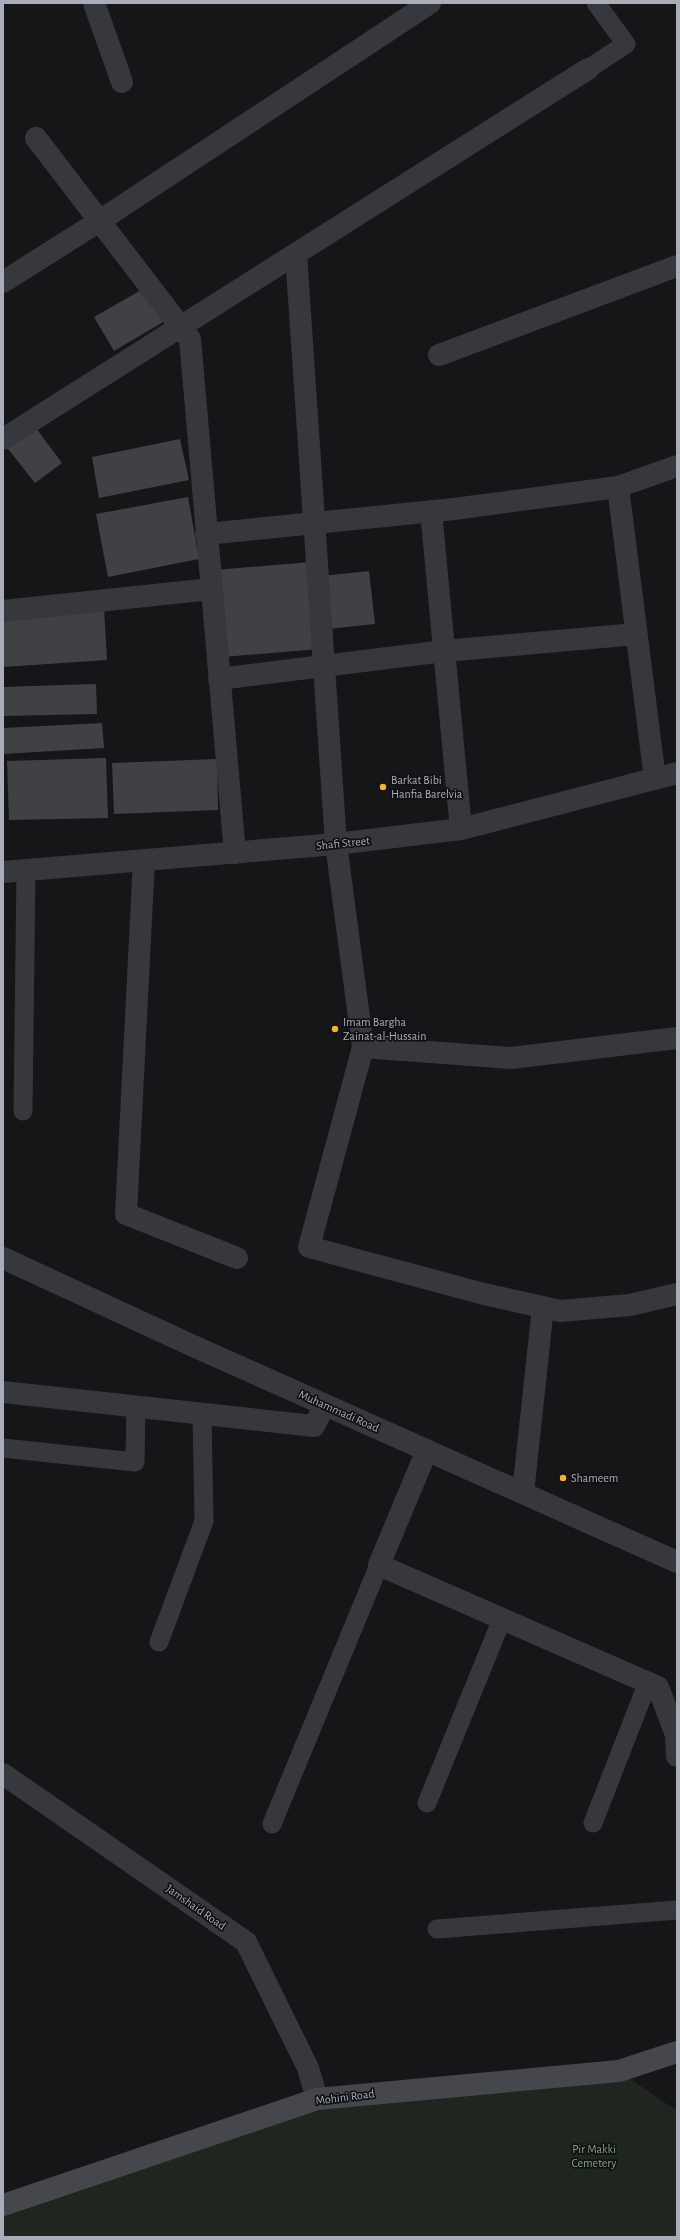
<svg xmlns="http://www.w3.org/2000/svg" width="680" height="2240" viewBox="0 0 680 2240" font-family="'Alegreya Sans',sans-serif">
<rect width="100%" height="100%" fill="#161618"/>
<!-- green -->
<path fill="#1e261f" d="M619,2071L677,2111V2237H3V2205L317,2099Z"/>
<!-- building -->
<path fill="#404145" d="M143,289L163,322L114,351L94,317Z
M33,424L62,463L35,483L5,445Z
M180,439L189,480L99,498L92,457Z
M188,497L199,559L108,577L96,514Z
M311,562L319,649L223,657L215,570Z
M369,571L375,624L328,629L322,576Z
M104,608L107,660L3,667V616Z
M96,684L97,714L3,716V687Z
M102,723L104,748L3,754V728Z
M106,758L108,818L9,820L7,761Z
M217,759L218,810L114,814L112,763Z"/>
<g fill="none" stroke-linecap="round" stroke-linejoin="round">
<!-- service -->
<path stroke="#37383d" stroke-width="19" d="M588,69L626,44L596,3
M23,1111L26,871
M3,1448L135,1462L136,1407
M159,1642L204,1521L202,1414
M427,1803L502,1619
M593,1823L648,1682
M272,1824L379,1565
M437,1929L677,1910"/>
<!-- minor -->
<path stroke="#37383d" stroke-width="22" d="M94,3L122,82
M36,138L190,339L235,853
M296,254L336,844L363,1047L309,1247L484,1294L560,1311L630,1305L677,1294
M3,282L101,220L430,3
M439,355L677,266
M3,439L588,69
M618,487L655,779
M431,511L461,829
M206,534L454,509L618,487L677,466
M3,611L211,589
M219,679L444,651L636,634
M144,860L126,1214L237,1258
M363,1047L511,1058L677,1038
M3,1392L314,1426L325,1405
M427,1450L379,1565L658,1687L676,1735L677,1756
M523,1493L543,1307"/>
<!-- tertiary -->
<path stroke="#37383d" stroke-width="22" d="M3,872L336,844L461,829L677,773
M3,1258L191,1345L677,1562
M3,1774L246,1942L308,2068L317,2099"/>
<!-- secondary -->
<path stroke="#45474d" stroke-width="22" d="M3,2205L317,2099L619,2071L677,2052"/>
</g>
<!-- markers -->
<g fill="#f2b134" stroke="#111113" stroke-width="1.5">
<circle cx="383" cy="787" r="4"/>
<circle cx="335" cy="1029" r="4"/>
<circle cx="563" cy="1478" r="4"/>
</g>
<g text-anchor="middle" stroke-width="3.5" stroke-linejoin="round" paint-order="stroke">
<!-- poi labels -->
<g font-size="12" fill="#a8adb8" stroke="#111113" text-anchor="start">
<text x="391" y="784">Barkat Bibi<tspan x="391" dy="14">Hanfia Barelvia</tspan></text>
<text x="343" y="1026">Imam Bargha<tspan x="343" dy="14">Zainat-al-Hussain</tspan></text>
<text x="571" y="1482">Shameem</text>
</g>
<!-- street labels -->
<g font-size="12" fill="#a8adb8" stroke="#111113">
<text transform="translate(343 843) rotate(-6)" y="4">Shafi Street</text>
<text transform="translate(339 1411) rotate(24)" y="4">Muhammadi Road</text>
<text transform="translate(196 1907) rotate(35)" y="4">Jamshaid Road</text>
<text transform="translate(345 2097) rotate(-7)" y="4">Mohini Road</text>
</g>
<!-- park labels -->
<g font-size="12" fill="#7fa381" stroke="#111113">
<text x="594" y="2153">Pir Makki<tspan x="594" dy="14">Cemetery</tspan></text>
</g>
</g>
<!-- border -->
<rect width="680" height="2240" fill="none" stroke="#a8adb8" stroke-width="8"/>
</svg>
